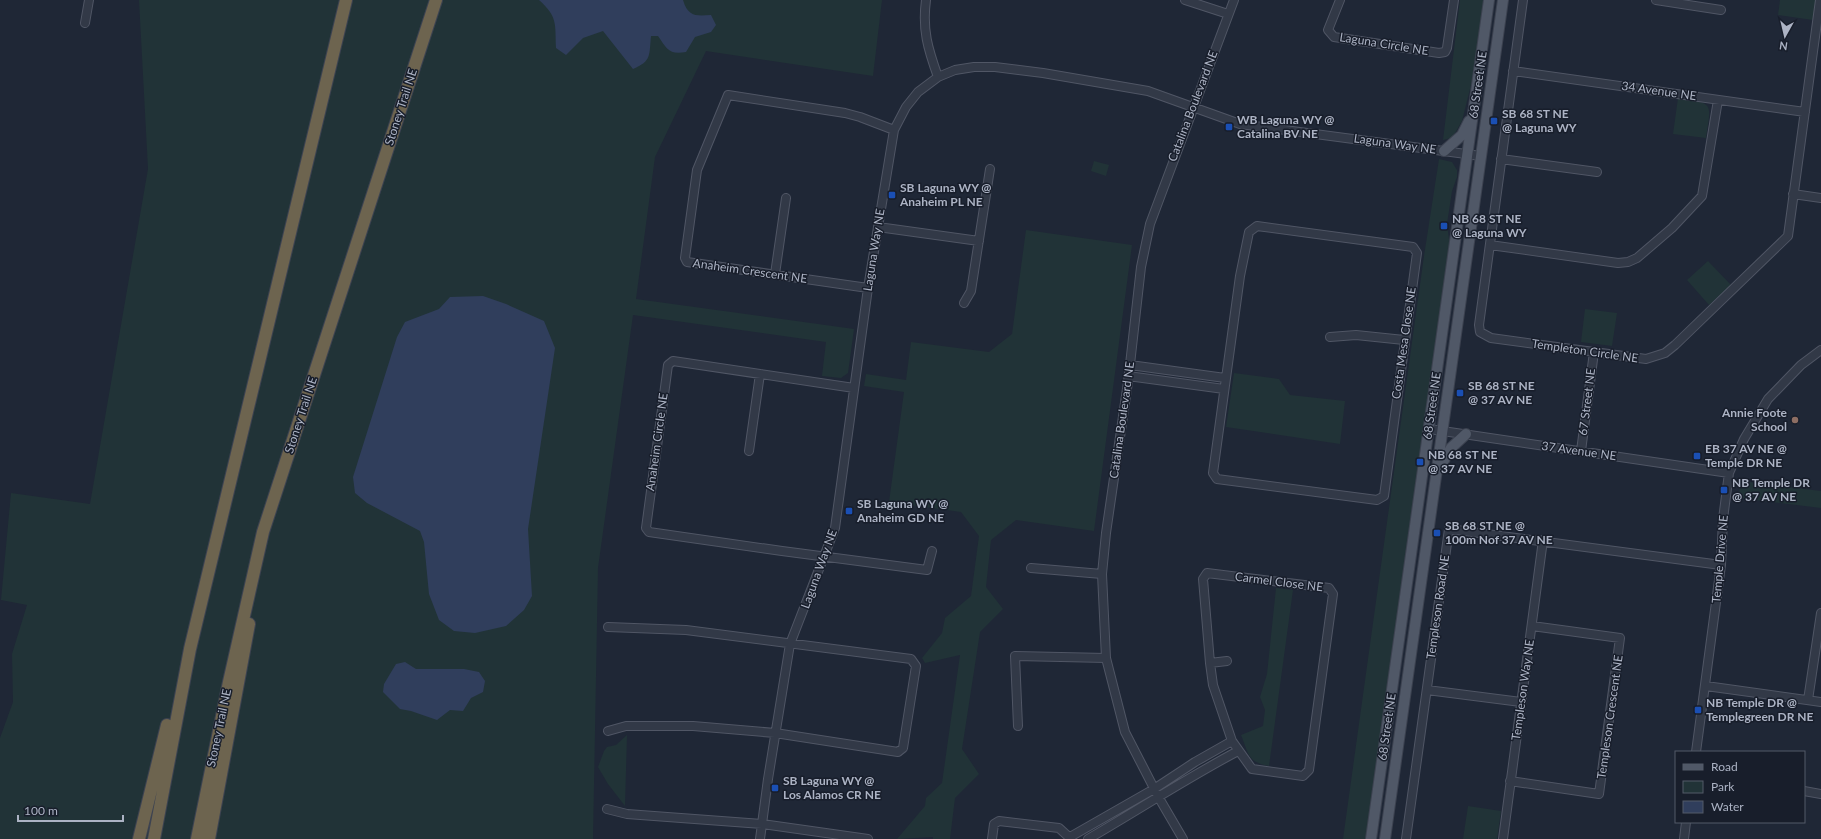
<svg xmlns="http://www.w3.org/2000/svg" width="1821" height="839" viewBox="0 0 1821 839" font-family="Lato,sans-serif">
<rect width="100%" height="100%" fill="#1f2736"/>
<!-- green -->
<path fill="#213337" d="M139,0H882L873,76L706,51L655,157L636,299L854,329L848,373L841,378L822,376L826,342L633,315L598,568L593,839H0V738L13,702L12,654L27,605L1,600L11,493L90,504L148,169Z
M1460,0H1484L1472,81L1462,121L1455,133L1451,138L1443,140Z
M1780,0H1816L1813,20L1778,15Z
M1678,98C1715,104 1711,102 1706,138L1673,134Z
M1439,159L1452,162L1457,170V177L1452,191L1447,224L1450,247L1366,839H1343L1424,256Z
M1094,161L1109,165L1106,176L1091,171Z
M1026,230L1132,245L1094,531L1016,520L991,540L986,587L1003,609L980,632L962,749L979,774L955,798L950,839H933V837L897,839L925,806L926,798L942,783L960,655L925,663L922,658L942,633L945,618L971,596L979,536L961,512L889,502L904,392L864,386L866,374L906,380L911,342L989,352L1012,334Z
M1708,261L1731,285L1709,305L1687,280Z
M1585,309L1617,313L1612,346L1581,342Z
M1234,373L1279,379L1290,395L1345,401L1340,444L1226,427Z
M1741,481L1821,491V508L1738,498Z
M1276,588L1293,590L1269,766C1247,762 1249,754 1241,735L1263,726L1265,710L1260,697L1267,674Z
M627,735L625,806L608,784L598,767L604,751L607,747L616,745Z
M1468,806L1501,811L1497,839H1463Z"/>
<!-- water -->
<path fill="#303e5c" d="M539,0H683C688,17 696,16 711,15L716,25L711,32L695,37L686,52C669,55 667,49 658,36H651C649,55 652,61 633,69L603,31L583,38L566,55L556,48C555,24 558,17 539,0Z
M483,296L506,304L544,321L555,348L528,529L532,596L524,610L506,626L475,633L454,631L439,620L429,594L424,542L420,531L367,503L355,493L353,477L397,337L405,322L439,309L450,297Z
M405,662L416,669H464L479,672L485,681L483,692L471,698L463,711L450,710L437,720L411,711L400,709L383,692L384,684L396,664Z"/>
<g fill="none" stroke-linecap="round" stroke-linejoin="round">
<defs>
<path id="minor" d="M926,0C922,30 928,49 938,77
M1185,0L1228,14
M1340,0L1328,30L1334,37L1439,53L1445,52L1447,48L1454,0
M1523,0L1479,325L1480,332L1491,338L1646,359L1665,353L1675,345L1788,236L1820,0
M1656,0L1721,10
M85,23L89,0
M1513,71L1805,112
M1501,159L1597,172
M1793,194L1821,198
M1257,226L1413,247L1417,253L1384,496L1377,500L1217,479L1213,473L1240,276L1249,232Z
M878,227L979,241
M1490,245L1618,263L1628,262L1637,258L1672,228L1702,196L1718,100
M775,274L786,198
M868,288L687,262L685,258L697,170L728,95L845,113L860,117L894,130
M964,303L971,291L990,169
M1330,337L1356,335L1404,340
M1130,365L1225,378
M1128,376L1224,389
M854,388L673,361L668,365L646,528L649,532L782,551L927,570L932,551
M1429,429L1729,473
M749,451L760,374
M1581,451L1594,352
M1031,568L1102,574
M1207,573L1329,588L1333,594L1309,770L1303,776L1252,769L1232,741L1213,685L1210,663L1203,579Z
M608,627L686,630L911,659L916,666L903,748L898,752L775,733L693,726H626L608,731
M1210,663L1227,661
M1706,686L1821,702
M1427,690L1521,702
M1808,700L1821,613
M1018,726L1015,656L1106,658
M1696,752L1721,565L1723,519L1729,473L1744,439L1768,399L1801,365L1821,350
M1510,781L1599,794L1620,638L1532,626
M1804,791L1821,794
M607,809L627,814L762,824L868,839
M1070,837L1154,789L1195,762L1232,741
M760,839L768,779L790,644L835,528L868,288L894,130L906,107L918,92L938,77L955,70L974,67H995L1043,73L1148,91L1240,124L1481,156
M992,839L994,824L999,821L1059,828L1071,839
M1088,839C1138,810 1187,778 1238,751
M1183,839L1159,798L1125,732L1106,658L1102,574L1106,533L1128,382L1141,267L1150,224L1234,0
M1406,839L1449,529L1721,565
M1503,839L1543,540
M1684,839L1686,822"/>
<path id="major" d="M1444,151L1462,135L1469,121
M1439,469L1451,448L1466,434
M1371,839L1489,0
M1385,839L1503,0"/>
<path id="highway" d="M139,839L167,725
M154,839L190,649L346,0
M197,839L229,682L263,532L436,0
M209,839L249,624"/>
</defs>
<!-- minor casing -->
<use href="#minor" stroke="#505665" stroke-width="10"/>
<!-- major casing -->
<use href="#major" stroke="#3c4250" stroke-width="12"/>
<!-- highway casing -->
<use href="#highway" stroke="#3d4351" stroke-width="14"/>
<!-- minor -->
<use href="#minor" stroke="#323947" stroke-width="8"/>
<!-- major -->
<use href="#major" stroke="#505867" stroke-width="10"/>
<!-- highway -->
<use href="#highway" stroke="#6d644f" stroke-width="12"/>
</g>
<!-- markers -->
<g fill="#1a4fb4" stroke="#181e2b" stroke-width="1.5">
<rect x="1490" y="117" width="8" height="8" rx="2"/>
<rect x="1225" y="123" width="8" height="8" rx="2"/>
<rect x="888" y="191" width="8" height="8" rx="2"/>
<rect x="1440" y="222" width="8" height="8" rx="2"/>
<rect x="1456" y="389" width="8" height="8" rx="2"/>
<rect x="1693" y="452" width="8" height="8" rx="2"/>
<rect x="1416" y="458" width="8" height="8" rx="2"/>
<rect x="1720" y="486" width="8" height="8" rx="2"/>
<rect x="845" y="507" width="8" height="8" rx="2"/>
<rect x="1433" y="529" width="8" height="8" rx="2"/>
<rect x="1694" y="706" width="8" height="8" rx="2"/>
<rect x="771" y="784" width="8" height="8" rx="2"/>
</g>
<circle fill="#8d6e63" stroke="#181e2b" stroke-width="1.5" cx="1795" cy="420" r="4"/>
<g text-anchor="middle" stroke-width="3" stroke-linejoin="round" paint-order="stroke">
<!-- street labels -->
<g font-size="12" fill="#acb3c4" stroke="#181e2b">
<text transform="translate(1384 44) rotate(9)" y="4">Laguna Circle NE</text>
<text transform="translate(1478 85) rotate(-82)" y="4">68 Street NE</text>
<text transform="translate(1659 91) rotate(8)" y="4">34 Avenue NE</text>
<text transform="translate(1193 106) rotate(-69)" y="4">Catalina Boulevard NE</text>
<text transform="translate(401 107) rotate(-72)" y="4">Stoney Trail NE</text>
<text transform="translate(1395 144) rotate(8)" y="4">Laguna Way NE</text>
<text transform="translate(874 250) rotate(-81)" y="4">Laguna Way NE</text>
<text transform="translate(750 271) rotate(8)" y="4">Anaheim Crescent NE</text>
<text transform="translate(1404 343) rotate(-82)" y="4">Costa Mesa Close NE</text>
<text transform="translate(1585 351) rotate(8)" y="4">Templeton Circle NE</text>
<text transform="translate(1587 402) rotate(-83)" y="4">67 Street NE</text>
<text transform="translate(1432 406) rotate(-82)" y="4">68 Street NE</text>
<text transform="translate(301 415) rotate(-72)" y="4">Stoney Trail NE</text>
<text transform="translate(1122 420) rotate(-82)" y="4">Catalina Boulevard NE</text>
<text transform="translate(657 442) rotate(-82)" y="4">Anaheim Circle NE</text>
<text transform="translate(1579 451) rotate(8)" y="4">37 Avenue NE</text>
<text transform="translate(1720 559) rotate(-85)" y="4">Temple Drive NE</text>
<text transform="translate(819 569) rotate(-70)" y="4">Laguna Way NE</text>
<text transform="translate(1279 582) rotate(7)" y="4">Carmel Close NE</text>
<text transform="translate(1438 607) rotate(-82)" y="4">Templeson Road NE</text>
<text transform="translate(1523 690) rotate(-82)" y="4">Templeson Way NE</text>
<text transform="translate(1610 717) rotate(-82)" y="4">Templeson Crescent NE</text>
<text transform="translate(1387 727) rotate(-82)" y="4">68 Street NE</text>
<text transform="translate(219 728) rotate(-78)" y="4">Stoney Trail NE</text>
</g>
<!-- poi labels -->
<g font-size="12" font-weight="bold" fill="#acb3c4" stroke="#181e2b" text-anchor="start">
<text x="1502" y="118">SB 68 ST NE<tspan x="1502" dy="14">@ Laguna WY</tspan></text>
<text x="1237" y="124">WB Laguna WY @<tspan x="1237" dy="14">Catalina BV NE</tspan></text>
<text x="900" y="192">SB Laguna WY @<tspan x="900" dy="14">Anaheim PL NE</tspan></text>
<text x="1452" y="223">NB 68 ST NE<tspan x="1452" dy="14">@ Laguna WY</tspan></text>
<text x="1468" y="390">SB 68 ST NE<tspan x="1468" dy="14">@ 37 AV NE</tspan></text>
<text x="1787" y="417" text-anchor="end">Annie Foote<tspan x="1787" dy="14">School</tspan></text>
<text x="1705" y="453">EB 37 AV NE @<tspan x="1705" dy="14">Temple DR NE</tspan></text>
<text x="1428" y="459">NB 68 ST NE<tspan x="1428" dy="14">@ 37 AV NE</tspan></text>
<text x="1732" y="487">NB Temple DR<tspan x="1732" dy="14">@ 37 AV NE</tspan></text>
<text x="857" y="508">SB Laguna WY @<tspan x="857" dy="14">Anaheim GD NE</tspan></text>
<text x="1445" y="530">SB 68 ST NE @<tspan x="1445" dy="14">100m Nof 37 AV NE</tspan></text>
<text x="1706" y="707">NB Temple DR @<tspan x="1706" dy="14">Templegreen DR NE</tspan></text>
<text x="783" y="785">SB Laguna WY @<tspan x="783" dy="14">Los Alamos CR NE</tspan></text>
</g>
</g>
<!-- legend -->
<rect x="1675" y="751" width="130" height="72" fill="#181e2b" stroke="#535a68"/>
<rect x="1683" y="764" width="20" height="6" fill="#505867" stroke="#535a68"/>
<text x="1711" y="771" font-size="12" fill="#acb3c4">Road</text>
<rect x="1683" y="781" width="20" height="12" fill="#213337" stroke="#535a68"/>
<text x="1711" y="791" font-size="12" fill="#acb3c4">Park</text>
<rect x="1683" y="801" width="20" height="12" fill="#303e5c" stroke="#535a68"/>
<text x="1711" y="811" font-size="12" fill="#acb3c4">Water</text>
<!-- north arrow -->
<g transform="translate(1785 36) rotate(188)" stroke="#181e2b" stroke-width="3" paint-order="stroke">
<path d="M0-3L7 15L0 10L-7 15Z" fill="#acb3c4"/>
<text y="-6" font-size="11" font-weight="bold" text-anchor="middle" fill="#acb3c4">N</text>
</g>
<!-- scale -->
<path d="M18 815v6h105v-6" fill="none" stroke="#acb3c4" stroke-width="2"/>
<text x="24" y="815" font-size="12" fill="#acb3c4" stroke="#181e2b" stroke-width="3" paint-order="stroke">100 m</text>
</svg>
